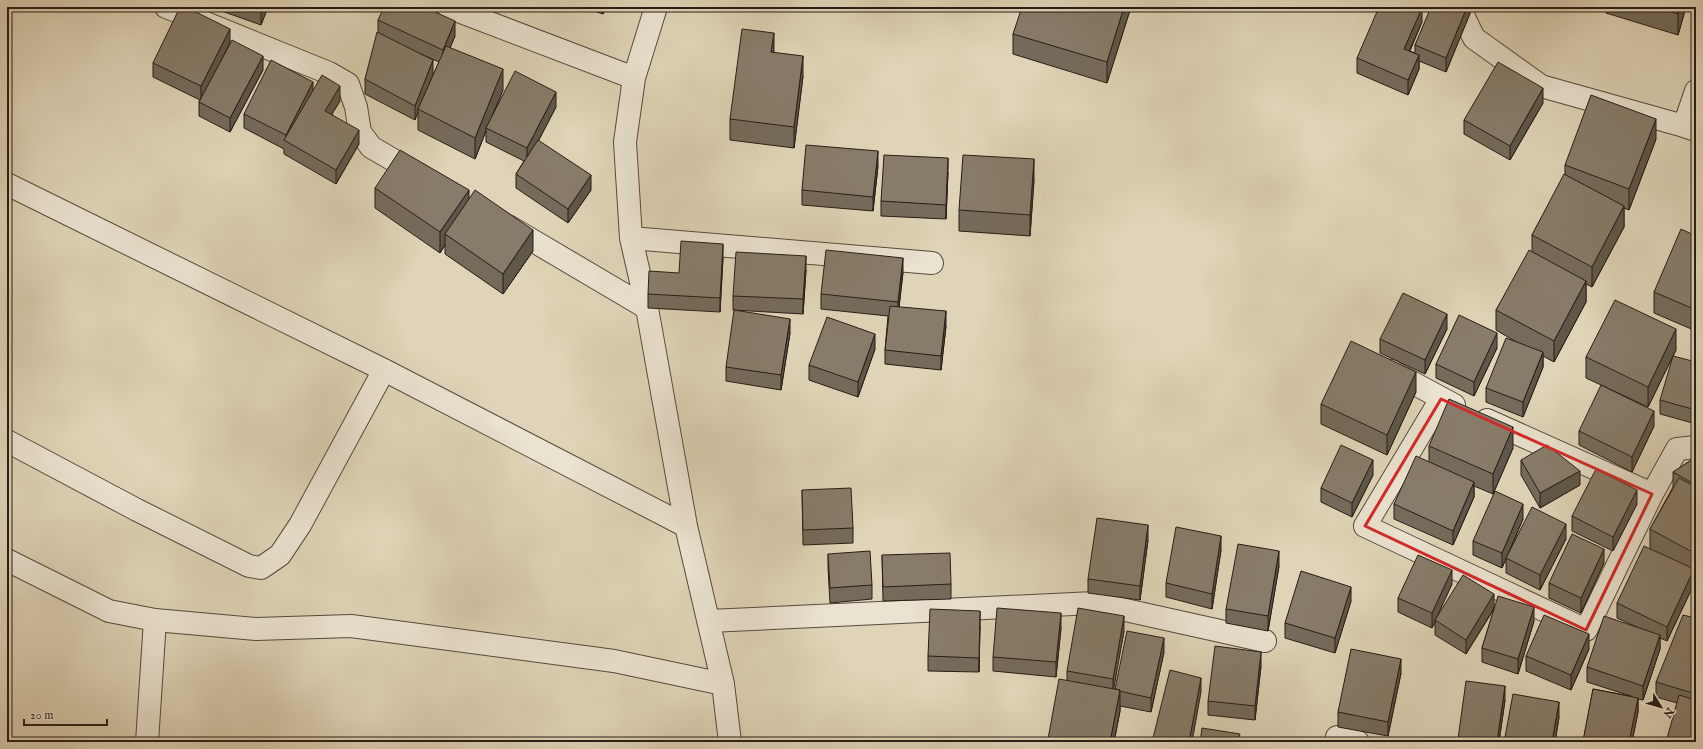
<svg xmlns="http://www.w3.org/2000/svg" width="1703" height="749" viewBox="0 0 1703 749" font-family="'IM FELL English',serif">
<rect width="100%" height="100%" fill="#dfd4b7"/>
<filter id="stains"><feTurbulence type="fractalNoise" baseFrequency=".005" numOctaves="4"/><feColorMatrix values="0 0 0 0 .2 0 0 0 0 .09 0 0 0 0 .02 0 0 0 .5 -.17"/></filter>
<radialGradient id="worn" r=".72"><stop offset=".6" stop-color="#630" stop-opacity="0"/><stop offset="1" stop-color="#630" stop-opacity=".3"/></radialGradient>
<g fill="none" stroke-linecap="round" stroke-linejoin="round">
<defs>
<path id="minor" d="M166,7L329,73L348,84L356,107L360,132L371,147L419,175
M448,7L634,78
M656,7L634,78L625,142L631,238L647,308L686,526L723,684L730,742
M1459,7L1474,38L1541,86L1684,126L1696,130
M1684,126L1696,91
M7,184L384,370L686,526
M508,226L647,308
M631,238L932,263
M1391,371L1454,405
M1441,399L1365,526L1586,630L1652,494L1677,449L1696,447
M1487,420L1652,494
M7,441L137,510L249,566L261,568L280,555L300,525L384,370
M7,560L109,611L155,620L256,629L351,626L614,661L723,684
M709,621L1094,603L1265,641
M1337,737L1358,742
M147,742L155,620"/>
</defs>
<!-- minor casing -->
<use href="#minor" stroke="#554a3e" stroke-width="24"/>
<!-- minor -->
<use href="#minor" stroke="#eae3d0" stroke-width="22"/>
</g>
<!-- wall -->
<path fill="#746b5b" stroke="#271c16" fill-rule="evenodd" d="M216,7H268L261,25L216,9Z
M581,7H606L603,14Z
M1131,7L1107,83L1013,54V34Z
M1471,7V11L1446,72L1419,61V69L1408,95L1357,73V58L1422,22L1410,51L1415,53V45Z
M1606,7H1686L1678,35L1606,13Z
M378,20L455,36L450,48L503,90L494,112L556,107L538,141L591,190L568,223L516,188V174L524,161L486,142V131L475,159L418,130V112L415,120L365,94V79L378,33ZM419,53L439,62L433,75Z
M230,43L218,66L263,70L230,132L199,116V102L200,100L153,77V63Z
M803,76L794,148L730,140V119Z
M313,90L340,101L332,114L359,144L336,184L284,154V149L244,128V114Z
M1543,103L1510,160L1464,134V120Z
M1656,139L1629,210L1624,208V227L1592,287L1586,284V302L1554,362L1543,356V367L1523,417L1486,402V388L1518,343L1496,330V310L1532,252V235L1565,175V165Z
M878,166L873,211L802,205V190Z
M948,172L946,219L881,216V201Z
M1034,180L1030,236L959,231V210Z
M375,188L469,199L533,251L503,294L445,254V245L440,253L375,208Z
M1696,236V331L1654,313V292Z
M723,258L720,312L648,308V294L679,273Z
M806,270L803,314L733,310V296Z
M903,272L899,307L946,326L941,370L885,364V350L888,316L821,309V294Z
M1447,329L1425,374L1380,353V339Z
M790,333L781,390L726,381V367Z
M1497,348L1474,396L1436,378V364Z
M875,349L858,397L809,380V365Z
M1676,350L1648,407L1586,378V357Z
M1696,362V424L1660,414V400Z
M1416,392L1387,455L1321,424V404Z
M1654,426L1632,472L1579,445V431Z
M1429,446L1513,448L1493,494L1474,486V497L1453,545L1394,519V504L1429,462Z
M1696,457V575L1694,574V584L1667,641L1660,638V649L1643,700L1638,699V712L1632,742H1583L1593,689L1631,696L1587,682V667L1637,627L1617,618V603L1650,549V529L1673,487V472Z
M1521,460L1580,485L1540,508L1521,475Z
M1373,475L1352,517L1321,502V488Z
M802,490L853,528V543L803,545Z
M1637,504L1613,551L1572,531V516Z
M1523,519L1508,555L1566,539L1540,590L1506,573V559L1502,568L1473,555V541Z
M1148,540L1140,600L1088,593V579Z
M1221,550L1212,609L1166,597V583Z
M828,554L872,585V599L830,603L828,568Z
M882,555L951,584V599L883,601Z
M1604,563L1581,613L1549,598V583Z
M1279,566L1268,631L1226,623V609Z
M1452,584L1437,616L1494,608L1534,621L1518,674L1482,662V648L1494,609L1466,654L1435,635V622L1432,628L1398,612V598Z
M1351,601L1335,653L1285,638V623Z
M1696,618V742L1677,703L1656,697V682Z
M980,626L979,672L928,671V656Z
M1061,628L1056,677L993,671V657Z
M1124,631L1113,689H1115L1164,652L1151,712L1120,706V711L1114,742H1048V739L1067,681V671Z
M1589,649L1571,690L1526,671V656Z
M1261,666L1255,720L1208,715V701Z
M1401,673L1388,736L1338,727V712Z
M1505,700L1499,742H1458V739Z
M1559,717L1555,742H1505V737Z"/>
<!-- shaded-wall -->
<path fill="#5e574a" stroke="#271c16" d="M262,7H268L261,25V11Z
M603,7H606L603,14Z
M1124,7H1131L1107,83V62Z
M1467,7H1471V11L1446,72V58Z
M1680,7H1686L1678,35V14Z
M1422,8V22L1404,63V49Z
M455,21V36L443,64V50Z
M230,29V43L201,101V86Z
M774,33V54L771,52Z
M1419,55V69L1408,95V80Z
M263,56V70L230,132V118Z
M803,56V76L794,148V127Z
M433,60V75L418,109V112L415,120V106Z
M503,69V90L487,128H486V131L475,159V138Z
M313,82V96L286,141V135Z
M340,86V101L325,125V111Z
M1543,88V103L1510,160V146Z
M556,92V107L527,163V148Z
M1656,119V139L1629,210V189Z
M359,130V144L336,184V170Z
M878,151V166L873,211V197Z
M948,158V172L946,219V205Z
M1034,159V180L1030,236V215Z
M591,175V190L568,223V209Z
M469,190V210L445,234V245L440,253V232Z
M1624,206V227L1592,287V267Z
M533,230V251L503,294V274Z
M723,244V258L720,312V298Z
M806,256V270L803,314V299Z
M903,258V272L898,316V302Z
M1586,281V302L1554,362V341Z
M946,311V326L941,370V356Z
M1447,314V329L1425,374V360Z
M790,319V333L781,390V375Z
M1676,329V350L1648,407V387Z
M1497,333V348L1474,396V382Z
M875,334V349L858,397V382Z
M1543,352V367L1523,417V402Z
M1416,372V392L1387,455V435Z
M1654,411V426L1632,472V457Z
M1513,427V448L1493,494V474Z
M1373,460V475L1352,517V503Z
M1580,471V485L1540,508V493Z
M1474,482V497L1453,545V531Z
M1637,490V504L1613,551V537Z
M1523,504V519L1502,568V553Z
M1566,524V539L1540,590V575Z
M1148,525V540L1140,600V586Z
M1221,536V550L1212,609V594Z
M1604,549V563L1581,613V598Z
M1279,551V566L1268,631V616Z
M1694,569V584L1667,641V627Z
M1452,570V584L1435,621V620V622L1432,628V613Z
M1351,587V601L1335,653V638Z
M1494,594V608L1466,654V640Z
M1534,607V621L1518,674V659Z
M980,611V626L979,672V658Z
M1061,613V628L1056,677V662Z
M1124,616V631L1113,693V679Z
M1589,634V649L1571,690V675Z
M1660,635V649L1643,700V686Z
M1164,638V652L1151,712V698Z
M1261,652V666L1255,720V706Z
M1401,659V673L1388,736V722Z
M1201,678V692L1192,742H1189Z
M1505,686V700L1499,742H1497Z
M1120,690V711L1114,742H1110Z
M1638,698V712L1632,742H1629Z
M1559,702V717L1555,742H1552Z"/>
<!-- building -->
<path fill="#877c6a" stroke="#271c16" d="M180,7H186L230,29L201,86L153,63Z
M251,7H262L261,11Z
M384,7H424L455,21L443,50L378,20Z
M1022,7H1124L1107,62L1013,34Z
M1379,7H1420L1422,8L1404,49L1419,55L1408,80L1357,58Z
M1431,7H1467L1446,58L1415,45Z
M1655,7H1680L1678,14Z
M742,29L774,33L771,52L803,56L794,127L730,119Z
M377,32L433,60L415,106L365,79Z
M232,40L263,56L230,118L199,102Z
M446,46L503,69L475,138L418,109Z
M271,60L313,82L286,135L244,114Z
M1498,62L1543,88L1510,146L1464,120Z
M515,71L556,92L527,148L486,128Z
M322,75L340,86L325,111L359,130L336,170L284,140Z
M1591,95L1656,119L1629,189L1565,165Z
M538,140L591,175L568,209L516,174Z
M806,145L878,151L873,197L802,190Z
M400,150L469,190L440,232L375,188Z
M884,155L948,158L946,205L881,201Z
M963,155L1034,159L1030,215L959,210Z
M1564,174L1624,206L1592,267L1532,235Z
M475,190L533,230L503,274L445,234Z
M1681,229L1696,236V310L1654,292Z
M681,241L723,244L720,298L648,294L649,271L679,273Z
M826,250L903,258L898,302L821,294Z
M1529,250L1586,281L1554,341L1496,310Z
M736,252L806,256L803,299L733,296Z
M1403,293L1447,314L1425,360L1380,339Z
M1615,300L1676,329L1648,387L1586,357Z
M890,306L946,311L941,356L885,350Z
M734,310L790,319L781,375L726,367Z
M1459,315L1497,333L1474,382L1436,364Z
M827,317L875,334L858,382L809,365Z
M1506,338L1543,352L1523,402L1486,388Z
M1351,341L1416,372L1387,435L1321,404Z
M1673,356L1696,362V410L1660,400Z
M1601,385L1654,411L1632,457L1579,431Z
M1449,399L1513,427L1493,474L1429,446Z
M1341,445L1373,460L1352,503L1321,488Z
M1547,445L1580,471L1540,493L1521,460Z
M1416,456L1474,482L1453,531L1394,504Z
M1696,457V485L1673,472Z
M1596,469L1637,490L1613,537L1572,516Z
M1679,478L1696,487V554L1650,529Z
M851,488L853,528L803,530L802,490Z
M1495,491L1523,504L1502,553L1473,541Z
M1532,507L1566,524L1540,575L1506,558Z
M1097,518L1148,525L1140,586L1088,579Z
M1176,527L1221,536L1212,594L1166,583Z
M1572,534L1604,549L1581,598L1549,583Z
M1238,544L1279,551L1268,616L1226,609Z
M1644,546L1694,569L1667,627L1617,603Z
M870,551L872,585L830,588L828,554Z
M950,553L951,584L883,587L882,555Z
M1418,555L1452,570L1432,613L1398,598Z
M1301,571L1351,587L1335,638L1285,623Z
M1463,575L1494,594L1466,640L1435,620Z
M1498,596L1534,607L1518,659L1482,648Z
M997,608L1061,613L1056,662L993,657Z
M1078,608L1124,616L1113,679L1067,671Z
M930,609L980,611L979,658L928,656Z
M1544,615L1589,634L1571,675L1526,656Z
M1683,615L1696,618V694L1656,682Z
M1604,616L1660,635L1643,686L1587,667Z
M1127,631L1164,638L1151,698L1119,691L1120,690L1115,689Z
M1215,646L1261,652L1255,706L1208,701Z
M1351,649L1401,659L1388,722L1338,712Z
M1170,670L1201,678L1189,742H1152Z
M1059,679L1120,690L1110,742H1067L1048,739Z
M1466,681L1505,686L1497,742H1482L1458,739Z
M1593,689L1638,698L1629,742H1588L1583,741Z
M1513,694L1559,702L1552,742H1531L1505,737Z
M1679,695L1696,700V742H1666Z
M1202,728L1240,734L1238,742H1200Z
M1341,738L1364,742H1340Z"/>
<!-- marked area -->
<path fill="none" stroke="#d62828" stroke-width="3" stroke-linejoin="round" d="M1441,399L1652,494L1586,630L1365,526Z"/>
<!-- margin -->
<rect width="1703" height="749" fill="none" stroke="#dfd4b7" stroke-width="24"/>
<rect x="8" y="8" width="1687" height="733" fill="none" stroke="#271c16" stroke-width="2"/>
<rect x="12" y="12" width="1679" height="725" fill="none" stroke="#271c16"/>
<!-- north arrow -->
<g transform="translate(1661 707) rotate(127)" stroke="#eae3d0" stroke-width="3" paint-order="stroke">
<path d="M0-3L7 15L0 10L-7 15Z" fill="#271c16"/>
<text y="-6" font-size="11" font-weight="bold" text-anchor="middle" fill="#271c16">N</text>
</g>
<!-- scale -->
<path d="M24 719v6h83v-6" fill="none" stroke="#271c16" stroke-width="2"/>
<text x="30" y="719" font-size="12" fill="#271c16" stroke="#eae3d0" stroke-width="3" paint-order="stroke">20 m</text>
<rect width="100%" height="100%" filter="url(#stains)"/>
<rect width="100%" height="100%" fill="url(#worn)"/>
</svg>
